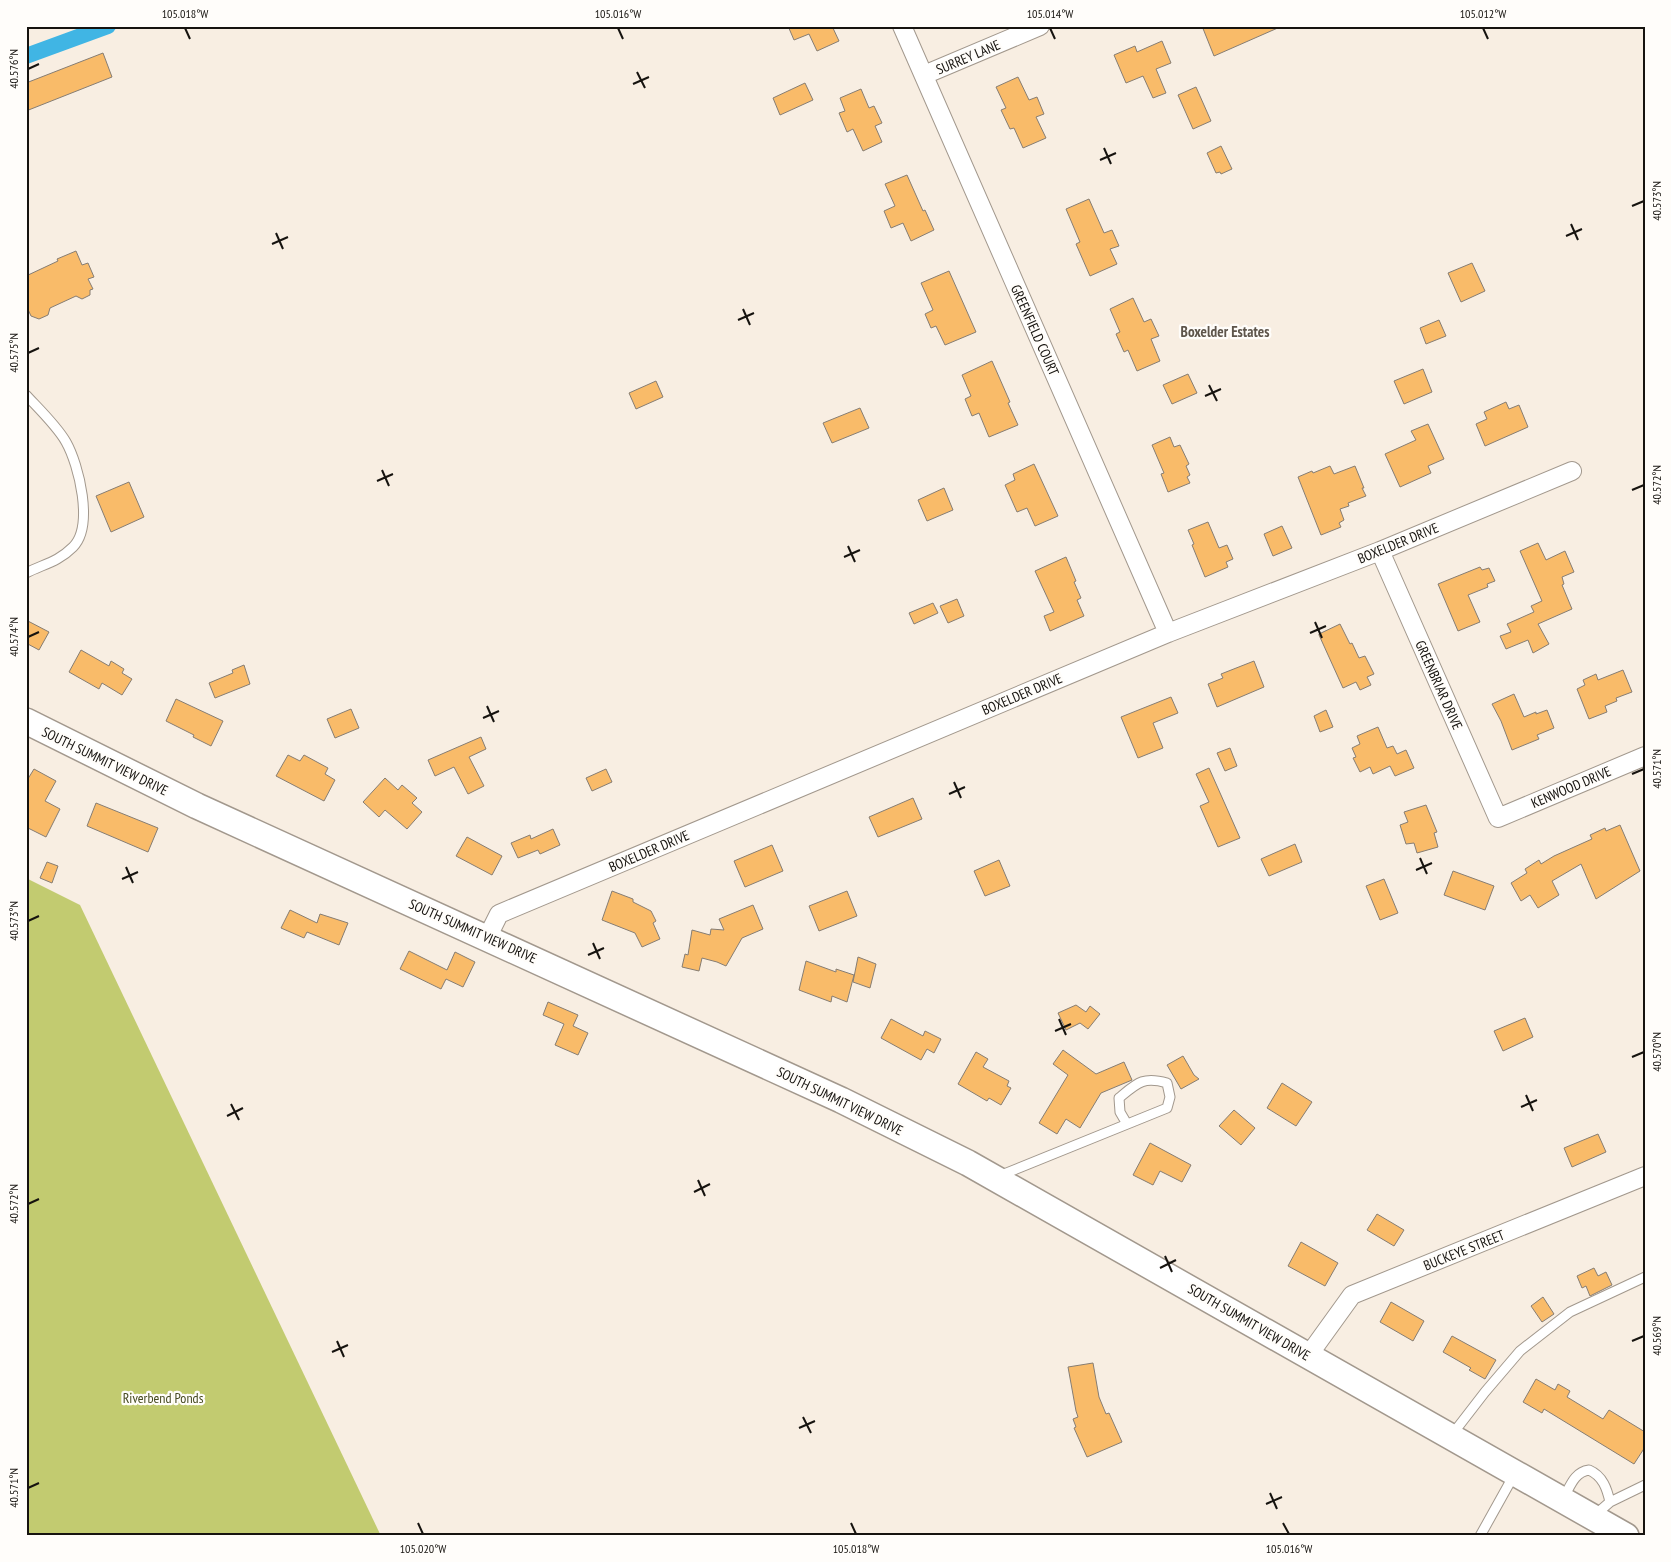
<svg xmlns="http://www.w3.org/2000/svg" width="1671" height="1562" viewBox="0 0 1671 1562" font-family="'PT Sans Narrow',sans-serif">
<rect width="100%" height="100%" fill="#f8eee2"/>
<!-- green -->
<path fill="#c2cb70" d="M26,878L80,905L381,1536H26Z"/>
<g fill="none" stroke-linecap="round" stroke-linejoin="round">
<!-- canal -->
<path stroke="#40b5e4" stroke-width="16" d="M26,56L108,26"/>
</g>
<!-- building -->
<path fill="#f9bb69" stroke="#867d73" d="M788,26H832L839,41L817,51L809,34L794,40Z
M1202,26H1280V27L1214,56Z
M1162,41L1171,63L1156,69L1166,93L1153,98L1143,76L1126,83L1114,55L1135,46L1137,52Z
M103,53L112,77L26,111V83Z
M1018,77L1029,100L1037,97L1044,114L1036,117L1046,138L1023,148L1014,128L1010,129L1001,110L1006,108L996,87Z
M805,83L813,100L780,115L773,98Z
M1196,87L1211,121L1193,129L1178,95Z
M861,89L869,108L874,106L882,123L875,126L882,142L863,151L853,129L847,132L839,113L845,111L840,98Z
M1221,146L1232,169L1221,174L1220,172L1216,173L1207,153Z
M907,175L923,211L925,210L934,230L911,241L903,223L891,228L884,211L895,206L885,184Z
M1089,199L1104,233L1112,230L1119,246L1110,249L1117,264L1090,276L1076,244L1080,242L1066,209Z
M76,251L82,265L88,263L94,277L88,279L93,289L90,290V295L82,299L76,296L50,308L48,315L39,319L31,316L26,305V276L58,261L57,259Z
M1472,263L1485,291L1461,302L1448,273Z
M949,271L976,332L945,345L936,326L931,328L925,314L933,310L921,283Z
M1133,298L1144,322L1151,319L1159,336L1151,339L1160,361L1137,371L1128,350L1124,352L1116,334L1120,332L1110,309Z
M1439,320L1446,336L1426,344L1420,328Z
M992,361L1010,402L1008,403L1018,425L989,437L979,413L972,416L965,399L971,396L962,375Z
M1423,369L1432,392L1404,404L1394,381Z
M1188,374L1197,393L1172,404L1163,385Z
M656,381L663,397L636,409L629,393Z
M1506,402L1509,409L1519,405L1528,427L1485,446L1476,424L1487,419L1484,412Z
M860,408L869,428L832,443L823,423Z
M1428,424L1444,459L1428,466L1431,473L1400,487L1385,454L1416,440L1411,431Z
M1170,437L1174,447L1180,445L1189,464L1186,466L1190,475L1187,477L1190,483L1168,492L1161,474L1164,473L1152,445Z
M1034,464L1058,516L1035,526L1027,508L1017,512L1005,485L1015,480L1013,474Z
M1330,466L1334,474L1355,466L1364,488H1362L1366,496L1348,503L1349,506L1340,509L1344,520L1339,523L1341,527L1321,535L1298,477L1312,471L1313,473Z
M129,482L144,517L111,532L96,496Z
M944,488L953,510L927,521L918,500Z
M1208,522L1219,548L1227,545L1233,559L1226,562L1228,567L1205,577L1192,545L1194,544L1188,530Z
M1282,526L1292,548L1273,556L1264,534Z
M1538,543L1546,560L1565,551L1574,572L1562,577L1564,584L1562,585L1572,609L1538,624L1549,644L1533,653L1528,640L1506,649L1500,636L1511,632L1507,624L1534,612L1531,606L1542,601L1520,551Z
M1066,557L1076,581L1074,582L1081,598L1077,600L1084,616L1050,631L1044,616L1054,612L1035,571Z
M1480,567L1482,570L1489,568L1495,581L1487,584L1488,587L1468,595L1480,622L1458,631L1438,584Z
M957,599L964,616L948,623L940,606Z
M933,603L938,613L914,624L909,613Z
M26,620L49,632L39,650L26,643Z
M1340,624L1350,644L1352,643L1359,658L1365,656L1374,674L1367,677L1371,685L1360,690L1356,682L1343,688L1319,635V634Z
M81,650L109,666L111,661L124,669L122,673L132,679L122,695L102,683L99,689L69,672Z
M1254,661L1264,687L1217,707L1208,684L1223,678L1221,674Z
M244,665L250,684L215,698L209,683L233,673L232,670Z
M1623,670L1632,692L1616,698L1617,701L1605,706L1607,712L1589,719L1577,689L1585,685L1583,680L1596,674L1598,680Z
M1514,694L1524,717L1536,712V714L1547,710L1554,728L1537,735L1539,739L1512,750L1501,721L1492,704Z
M1171,697L1178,713L1153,723L1163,748L1138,758L1121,717Z
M176,699L223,721L211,746L193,737L194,735L166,721Z
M351,709L359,728L335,738L327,719Z
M1326,710L1333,727L1320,732L1314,716Z
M1378,727L1387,748L1393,746L1397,754L1406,750L1414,768L1395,776L1390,766L1373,774L1370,767L1360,772L1353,758L1356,757L1352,748L1360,744L1357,736Z
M481,737L486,749L469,757L484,786L468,794L454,767L435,776L428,760Z
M1230,748L1237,766L1225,771L1217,753Z
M288,755L300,761L304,755L328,768L325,774L335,780L324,801L276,776Z
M1209,768L1240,838L1218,847L1200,806L1209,802L1196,774Z
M34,769L56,781L45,801L60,809L46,837L26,827V782Z
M606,769L612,782L592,791L586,778Z
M385,778L398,790L402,785L417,798L412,803L422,812L407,829L385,810L379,817L363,802Z
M913,798L922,819L878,837L869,817Z
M96,803L158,828L148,852L87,826Z
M1426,805L1437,832L1434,833L1438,847L1417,853L1414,843L1406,844L1400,825L1408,822L1404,812Z
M1620,825L1640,871L1596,899L1581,864L1552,881L1559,895L1538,908L1530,895L1521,901L1511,883L1527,873L1525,869L1539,860L1541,864L1554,856L1592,839L1590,835L1605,828L1606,831Z
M553,829L560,845L540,854L538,850L518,858L511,843L530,835L531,839Z
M467,837L502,856L492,875L456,856Z
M1295,844L1302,862L1269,876L1261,859Z
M772,845L783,871L745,887L734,861Z
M999,860L1010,886L985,896L974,871Z
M47,862L58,866L52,883L40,878Z
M1453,871L1494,886L1485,910L1444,895Z
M1384,879L1398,913L1380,920L1366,886Z
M612,891L633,899V902L651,911L656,921L653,923L660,939L642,947L635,933L602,920Z
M847,891L857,916L819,931L809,906Z
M753,905L763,929L742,938L726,966L717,962L702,958L699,971L682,967L685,954L688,955L692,930L710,935L711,929L724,930L719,919Z
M290,910L317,923L320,914L348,923L339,945L307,932L304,938L281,928Z
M409,951L447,970L455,952L475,962L463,987L446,979L441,989L400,969Z
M858,957L876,964L870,988L853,982Z
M806,961L836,972V969L854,975L847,1002L832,996L831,1002L799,990Z
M548,1002L578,1015L573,1026L588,1033L578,1055L555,1045L564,1024L543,1015Z
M1076,1005L1086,1012L1090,1006L1100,1014L1088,1029L1080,1023L1066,1030L1058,1013Z
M1525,1018L1533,1037L1503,1051L1494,1031Z
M891,1019L923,1036L925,1031L941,1039L934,1053L927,1049L921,1060L881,1038Z
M1063,1050L1096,1074L1124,1062L1132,1080L1101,1093L1080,1128L1066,1119L1057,1134L1039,1123L1068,1075L1053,1064Z
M976,1052L988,1059L983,1067L1009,1081L1007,1086L1011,1088L1001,1105L989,1098L987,1101L958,1084Z
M1183,1056L1194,1075L1199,1079L1181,1089L1167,1065Z
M1282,1083L1312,1102L1296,1126L1267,1108Z
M1234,1110L1255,1128L1241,1145L1219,1126Z
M1598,1134L1606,1152L1572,1167L1564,1148Z
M1150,1143L1191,1165L1182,1182L1160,1171L1153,1185L1133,1175Z
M1377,1214L1404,1230L1394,1246L1367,1230Z
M1301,1242L1338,1263L1325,1286L1288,1266Z
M1594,1268L1598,1276L1606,1272L1612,1285L1590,1296L1586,1286L1582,1288L1577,1276Z
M1543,1297L1554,1314L1542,1322L1531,1306Z
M1391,1302L1424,1321L1413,1341L1380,1322Z
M1452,1336L1496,1360L1485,1379L1469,1370L1471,1368L1443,1352Z
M1093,1363L1099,1397L1106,1414L1109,1413L1122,1442L1087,1457L1074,1428L1076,1427L1073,1419L1078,1417L1076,1411L1068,1367Z
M1536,1379L1555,1390L1558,1384L1570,1391L1567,1397L1603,1419L1609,1410L1645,1432V1447L1634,1464L1544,1409L1542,1413L1523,1402Z"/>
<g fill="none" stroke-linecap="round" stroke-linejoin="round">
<defs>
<path id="lane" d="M26,395C38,408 57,426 66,442C79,465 94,526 73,547C58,562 44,564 26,573
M999,1176L1167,1108L1170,1097L1167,1083C1143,1076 1137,1083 1119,1098L1120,1112L1127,1124
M1451,1436L1485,1392L1520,1351L1570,1312L1645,1277
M1563,1499C1570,1487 1574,1472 1589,1470C1603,1476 1607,1489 1610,1502
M1595,1515L1610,1502L1645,1485
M1480,1536L1514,1475"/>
<path id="street" d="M902,26L1168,633
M924,75L1040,26
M1380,551L1498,818L1645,756
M487,938L499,914L1168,633L1380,551L1572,471
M1308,1356L1352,1295L1645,1176"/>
<path id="secondary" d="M26,721L197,806L841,1100L968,1163L1626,1536"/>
</defs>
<!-- lane casing -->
<use href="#lane" stroke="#a2988d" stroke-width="11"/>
<!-- street casing -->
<use href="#street" stroke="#a2988d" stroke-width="20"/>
<!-- secondary casing -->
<use href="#secondary" stroke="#a2988d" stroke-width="28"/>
<!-- lane -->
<use href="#lane" stroke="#fff" stroke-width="9"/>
<!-- street -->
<use href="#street" stroke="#fff" stroke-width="18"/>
<!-- secondary -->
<use href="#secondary" stroke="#fff" stroke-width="25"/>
</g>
<!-- ticks -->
<path fill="none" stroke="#16130f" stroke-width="2" d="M185,28L190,39M618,28L623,39M1050,28L1055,39M1483,28L1488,39M28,69L39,64M637,72L645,88M633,84L649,77M1104,148L1111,164M1100,160L1116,153M1632,206L1644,201M1571,224L1578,240M276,233L283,249M1566,236L1582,229M272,244L288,237M743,309L750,325M738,320L754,313M28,353L39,348M1209,385L1217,401M1205,396L1221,389M382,470L389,486M377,481L393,474M1632,490L1644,485M848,546L855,562M844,557L860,550M1315,622L1322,638M1310,633L1326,626M28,637L39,632M487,706L494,722M483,718L499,711M1632,774L1644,769M954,782L961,798M949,794L965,787M1420,858L1427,874M126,867L133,883M1416,870L1432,863M122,879L138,872M28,921L39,916M593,943L600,959M588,955L604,948M1059,1019L1066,1035M1055,1031L1071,1024M1632,1057L1644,1052M1526,1095L1533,1111M231,1104L239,1120M1521,1107L1537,1100M227,1116L243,1108M698,1180L705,1196M694,1192L710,1184M28,1204L39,1199M1165,1256L1172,1272M1160,1268L1176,1260M337,1341L344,1357M1632,1341L1644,1336M332,1352L348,1345M803,1417L811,1433M799,1428L815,1421M28,1488L39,1483M1270,1493L1277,1509M1266,1504L1282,1497M418,1523L423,1534M851,1523L856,1534M1283,1523L1289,1534"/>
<g text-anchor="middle" stroke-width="4.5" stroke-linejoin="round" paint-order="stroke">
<!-- street labels -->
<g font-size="14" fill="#16130f" stroke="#fffdfa">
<text transform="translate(968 57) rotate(-23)" y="5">SURREY LANE</text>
<text transform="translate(1035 330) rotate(66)" y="5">GREENFIELD COURT</text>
<text transform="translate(1398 543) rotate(-22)" y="5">BOXELDER DRIVE</text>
<text transform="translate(1439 685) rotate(66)" y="5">GREENBRIAR DRIVE</text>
<text transform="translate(1022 694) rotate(-23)" y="5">BOXELDER DRIVE</text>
<text transform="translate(105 761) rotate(26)" y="5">SOUTH SUMMIT VIEW DRIVE</text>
<text transform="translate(1571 787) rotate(-23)" y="5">KENWOOD DRIVE</text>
<text transform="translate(649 851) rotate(-23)" y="5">BOXELDER DRIVE</text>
<text transform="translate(473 931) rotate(24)" y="5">SOUTH SUMMIT VIEW DRIVE</text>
<text transform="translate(840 1101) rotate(26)" y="5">SOUTH SUMMIT VIEW DRIVE</text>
<text transform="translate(1464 1250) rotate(-22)" y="5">BUCKEYE STREET</text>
<text transform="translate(1249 1322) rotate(30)" y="5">SOUTH SUMMIT VIEW DRIVE</text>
</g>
<!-- park labels -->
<g font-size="14" fill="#464a21" stroke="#fffdfa">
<text x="163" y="1403">Riverbend Ponds</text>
</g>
<!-- neighbourhood labels -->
<g font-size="15" font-weight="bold" fill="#5e554b" stroke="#fffdfa">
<text x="1225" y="337">Boxelder Estates</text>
</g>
</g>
<!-- border -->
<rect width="1671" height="1562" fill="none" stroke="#fffdfa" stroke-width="55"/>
<rect x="28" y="28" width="1616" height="1506" fill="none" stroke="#16130f" stroke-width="2"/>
<g font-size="12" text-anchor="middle" fill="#16130f">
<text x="185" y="18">105.018°W</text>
<text x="618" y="18">105.016°W</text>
<text x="1050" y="18">105.014°W</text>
<text x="1483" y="18">105.012°W</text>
<text transform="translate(14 69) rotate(-90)" y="4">40.576°N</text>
<text transform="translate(1657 201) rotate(-90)" y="4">40.573°N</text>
<text transform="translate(14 353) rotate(-90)" y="4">40.575°N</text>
<text transform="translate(1657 485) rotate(-90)" y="4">40.572°N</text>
<text transform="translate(14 637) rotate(-90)" y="4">40.574°N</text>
<text transform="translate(1657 769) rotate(-90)" y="4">40.571°N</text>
<text transform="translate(14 921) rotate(-90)" y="4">40.573°N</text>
<text transform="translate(1657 1052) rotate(-90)" y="4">40.570°N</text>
<text transform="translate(14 1204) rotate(-90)" y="4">40.572°N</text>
<text transform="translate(1657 1336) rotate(-90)" y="4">40.569°N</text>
<text transform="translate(14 1488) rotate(-90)" y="4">40.571°N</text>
<text x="423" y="1553">105.020°W</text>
<text x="856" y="1553">105.018°W</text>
<text x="1289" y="1553">105.016°W</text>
</g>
</svg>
